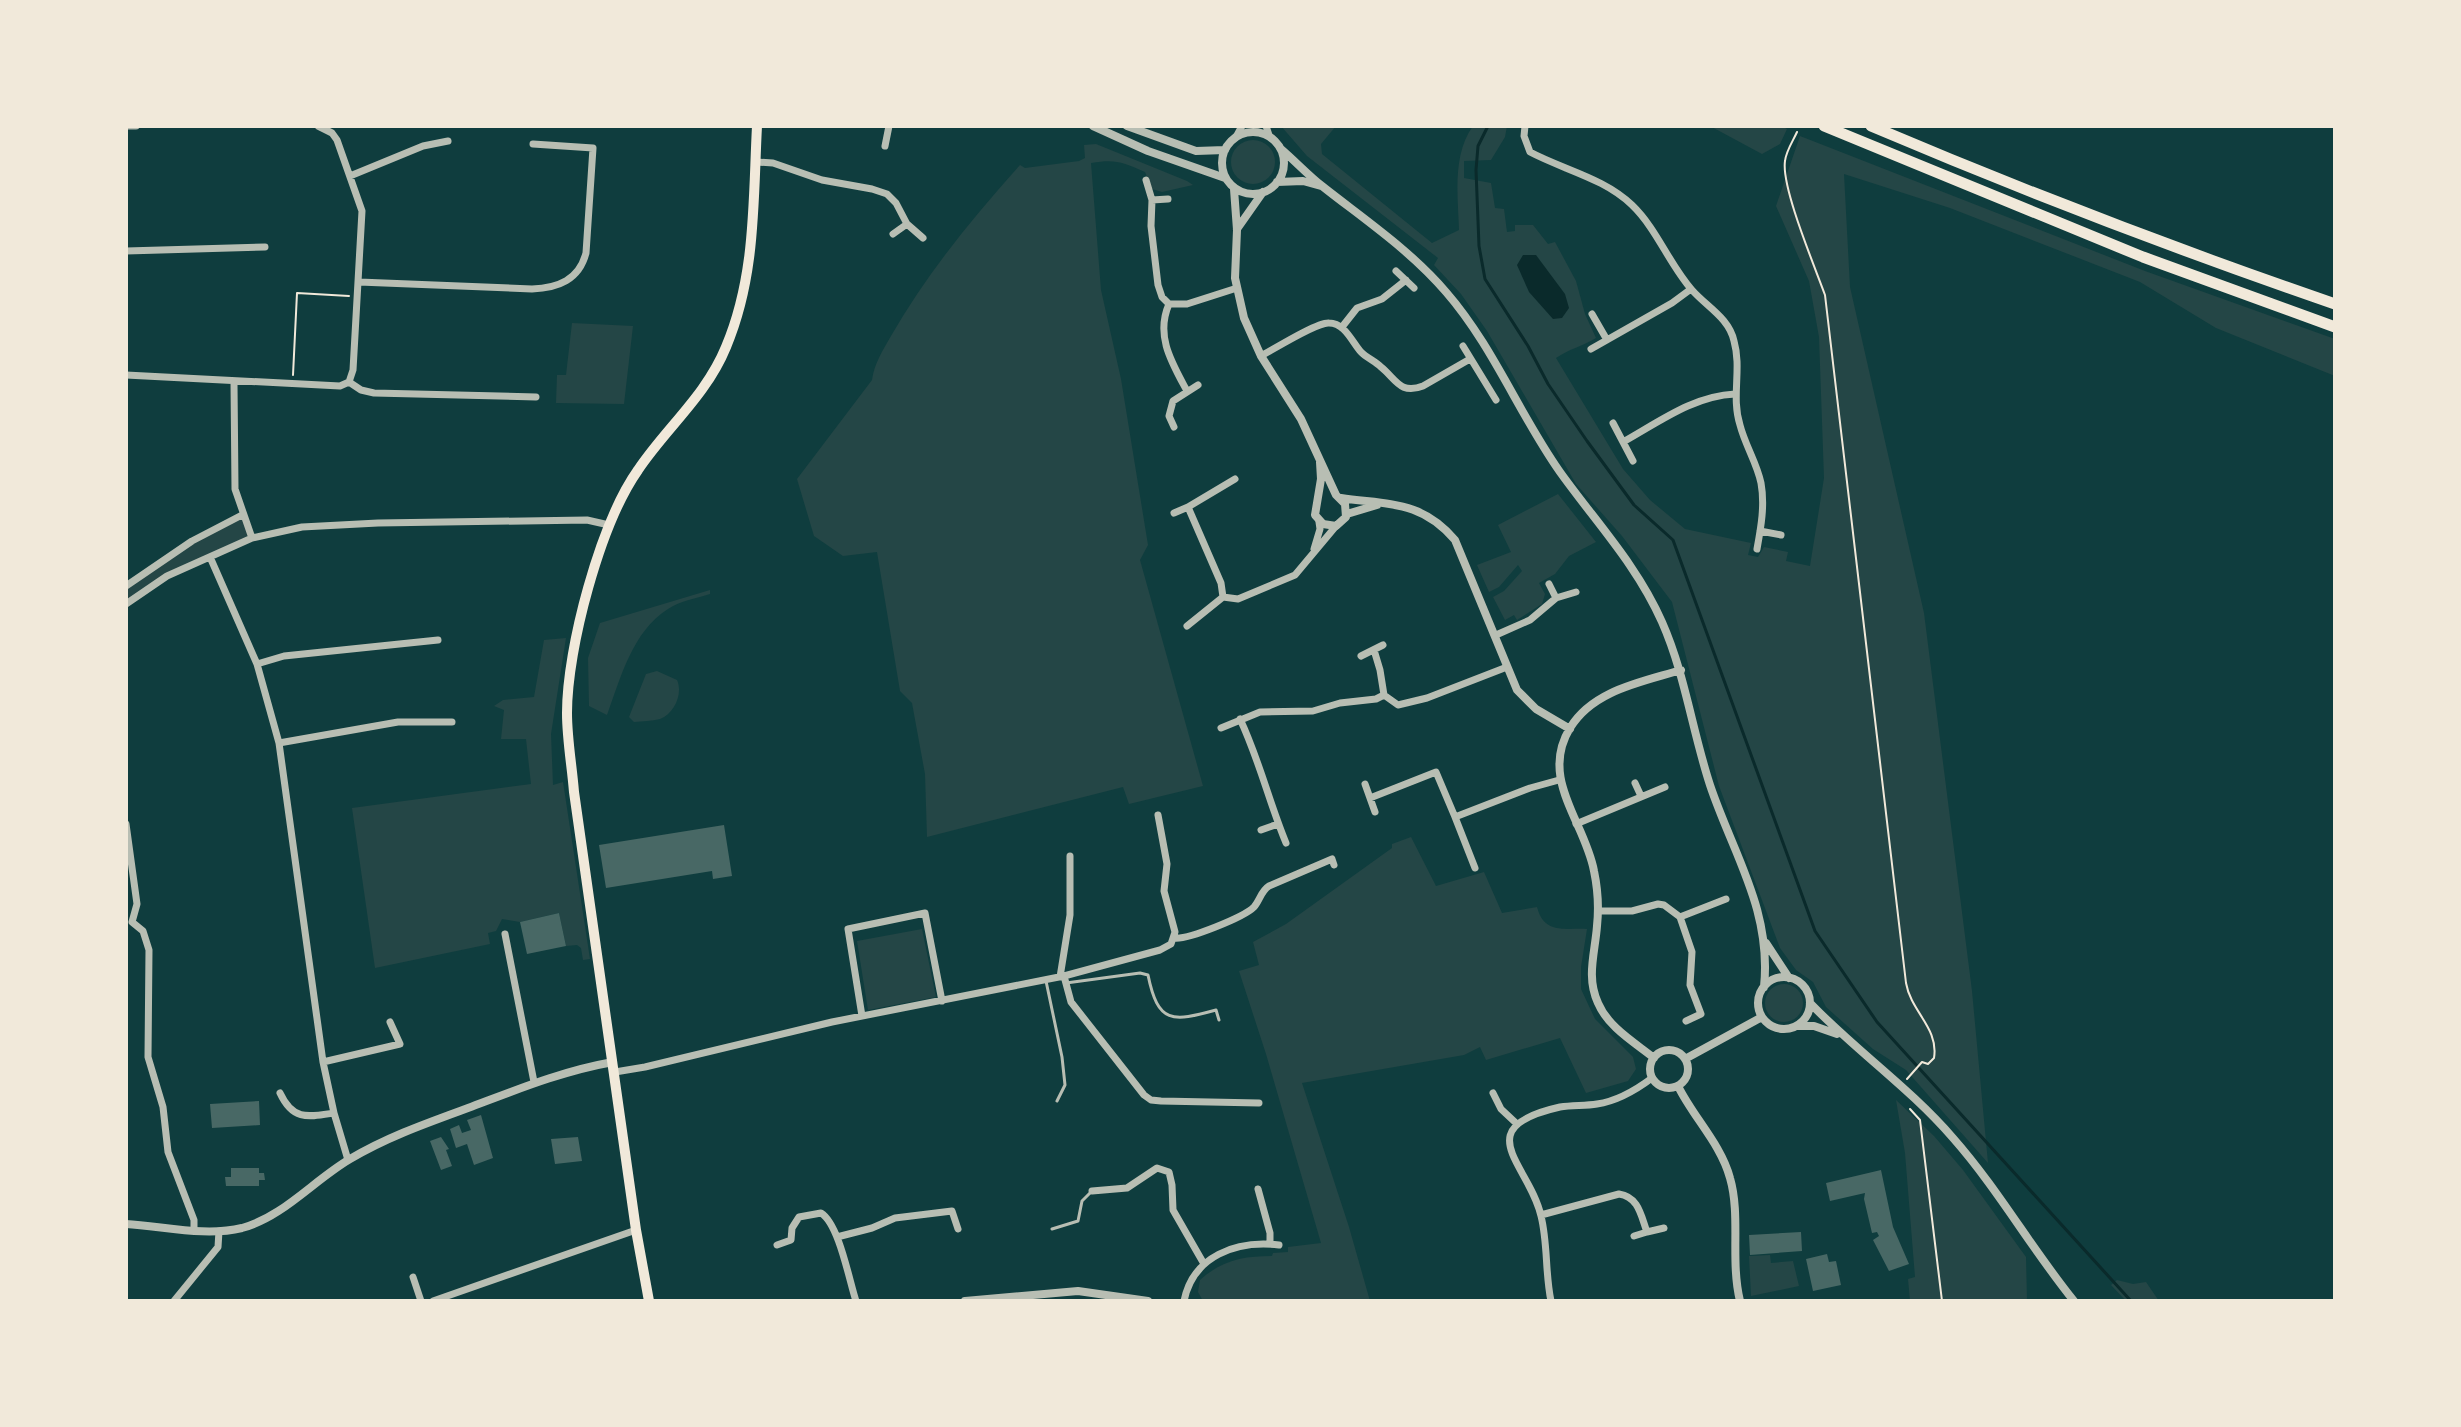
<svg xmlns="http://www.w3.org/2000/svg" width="2461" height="1427" viewBox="0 0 2461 1427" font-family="'Source Sans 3',sans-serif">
<rect width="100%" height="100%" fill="#0f3d3e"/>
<!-- green -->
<path fill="#244646" d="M1281,126H1336L1321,144L1322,154L1432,243L1459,230C1458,196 1452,155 1473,126H1507L1505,137L1491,160L1464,161V178L1491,183L1495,208L1504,209L1507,232L1515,231V225H1533L1548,244L1555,242L1576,281L1585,314L1596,338C1583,346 1569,349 1556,358L1623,469L1650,500L1685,529L1751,543L1748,555L1758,557L1764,547L1788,552L1786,561L1810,566L1824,478L1819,337L1809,281L1776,206L1800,136L2145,271L2335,339V376L2216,328L2140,282L1950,208L1844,174L1850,287L1924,613L1972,991L1988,1163L1906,1070L1873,1049L1826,1007L1813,982L1796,970L1780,948L1719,786L1672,602L1622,536L1576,484L1487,331L1461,294L1434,265L1438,258L1307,156Z
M1710,126H1781L1787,129L1780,144L1762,154Z
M1231 162a22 22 0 1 1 44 0a22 22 0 1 1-44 0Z
M1096,144L1187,181L1193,185L1162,192L1152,189L1145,172C1122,162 1116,159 1091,163L1101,290L1121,379L1148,545L1140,560L1203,786L1129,804L1123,787L927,837L925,774L912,703L900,691L877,552L843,556L814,536L797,479L872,380C874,364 883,350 891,336C927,273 972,219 1020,165L1025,168L1079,161L1085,158L1084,145Z
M572,323L633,326L624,404L556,403L557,375H566Z
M1558,494L1596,542L1569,556L1555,574L1539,583L1545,594L1542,604L1517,620L1514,615L1505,620L1493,597L1504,591L1522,571L1518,565L1499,587L1489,592L1477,565L1511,552L1498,525Z
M242,515L252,538L167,576L126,604V586L192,541Z
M710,590V594C697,598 680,601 668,609C632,632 621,677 607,715L589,706L588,658L600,623Z
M566,638L551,734L553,785L563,782L590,959L583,960L581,948L577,945L566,946L559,913L520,922L502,919L496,931L488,933L490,944L375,968L352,808L531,784L526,739H501L504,710L494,706L503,700L534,697L544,640Z
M657,671L677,680C683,693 675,713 660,719C652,721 642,721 634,722L629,717L646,674Z
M1411,837L1436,886L1484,872L1502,913L1537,907C1544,934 1563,928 1587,929L1581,967V989L1595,1019L1633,1057L1636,1069L1628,1081L1586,1093L1560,1038L1486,1060L1480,1047L1464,1055L1302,1083L1349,1227L1370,1301H1203L1198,1292L1200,1280C1222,1260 1244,1256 1272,1256L1273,1253L1288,1252V1247L1321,1243L1266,1054L1239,971L1259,965L1253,942L1286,924L1392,848V844Z
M922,929L936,997L868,1010L857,941Z
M1765 1003a19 19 0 1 1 38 0a19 19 0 1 1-38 0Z
M1896,1100L1934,1136L1963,1170L2026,1257L2027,1301H1910L1908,1279L1915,1277L1905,1153Z
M1770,1255L1771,1263L1793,1261L1799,1286L1751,1296L1749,1256Z
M2117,1280L2133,1284L2146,1282L2159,1301H2126L2111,1285Z"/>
<!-- water -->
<path fill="#0a2a2b" d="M1523,255H1536L1565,294L1569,308L1562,318L1553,319L1529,292L1517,265Z"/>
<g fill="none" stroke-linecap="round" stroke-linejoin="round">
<!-- stream -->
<path stroke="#0a2a2b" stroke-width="3" d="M1488,126L1478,146L1476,170L1479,246L1485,279L1528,346L1548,384L1587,441L1634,505L1673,540L1815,931L1877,1022L2131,1301"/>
</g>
<!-- building -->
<path fill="#486865" d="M724,825L732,876L713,879L712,871L606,888L599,845Z
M559,913L566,946L527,954L520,922Z
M259,1101L260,1125L212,1128L210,1104Z
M481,1115L493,1158L474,1165L467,1144L456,1148L450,1129L459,1125L462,1133L471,1130L467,1120Z
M441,1137L449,1149L446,1150L452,1166L441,1170L430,1141Z
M578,1137L582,1161L555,1164L551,1139Z
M231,1168H259V1173H264L265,1180H259V1186H226L225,1177H231Z
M1881,1170L1893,1227L1909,1264L1889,1271L1873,1240L1879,1236L1877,1232L1872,1233L1864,1199L1865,1193L1830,1201L1826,1183Z
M1801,1232L1802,1251L1750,1255L1749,1235Z
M1827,1254L1829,1262L1836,1261L1841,1285L1813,1291L1806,1259Z"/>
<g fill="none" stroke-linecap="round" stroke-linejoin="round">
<!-- path -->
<path stroke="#f1e9da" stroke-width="2" d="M1797,132C1793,141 1786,151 1785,161C1781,187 1815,267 1825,295L1906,983C1911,1012 1939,1028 1934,1058L1928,1064L1922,1062L1907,1079
M293,375L297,293L349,296
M1910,1109L1920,1120L1942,1301"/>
<!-- service -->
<path stroke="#b8beb3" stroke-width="3" d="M1046,981L1062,1057L1065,1085L1057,1101
M1066,983L1140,973L1148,975C1158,1024 1172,1022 1216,1010L1219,1020
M1052,1229L1078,1221L1082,1201L1091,1192"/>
<!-- minor -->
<path stroke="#b8beb3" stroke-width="7" d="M126,126H136
M318,126L332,133L337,140L362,211L353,370L349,382
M1266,126L1269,135
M1525,126L1524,136L1530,152C1564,170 1604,178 1632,205C1657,229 1669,264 1692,290C1707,307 1729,318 1734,341C1742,369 1731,397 1740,425C1745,445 1757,463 1761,483C1765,505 1761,527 1757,549
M1236,137L1242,126
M885,146L889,126
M756,162L773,163L822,180L872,189L887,194L896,203L907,224L923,238
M350,176L423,146L448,141
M1146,180L1152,200L1151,226L1158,285L1162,297L1169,304H1187L1237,288
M1152,200L1168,199
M893,234L907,224
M126,251L265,247
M1396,271L1414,288
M359,282L532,289C558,288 579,280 586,253L593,148L533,144
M1169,304C1155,336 1172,363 1187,391
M1592,314L1607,340
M1342,327L1357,308L1382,299L1406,280
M1463,346L1496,400
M1591,349L1672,303L1691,289
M1261,356C1274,349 1317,322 1329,323C1345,323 1352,342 1361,352C1367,358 1375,361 1381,367C1396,379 1400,395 1423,386L1470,359
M126,375L340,386L349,382
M349,382L361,390L374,393L536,397
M234,383L235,489L252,538
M1613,423L1633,461
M1174,427L1169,416L1173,401L1198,385
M1623,442C1659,422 1693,396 1735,394
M1235,479L1188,507L1221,583L1223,597L1238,599L1295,575L1336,526
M1174,513L1188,507
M1760,531L1781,535
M1314,549L1320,529L1319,522
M210,557L257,664L279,743L323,1062L334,1113L348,1160
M1549,584L1556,598
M126,586L192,541L242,515
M126,604L167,576L252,538L302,527L378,523L587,520L609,525
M1187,626L1223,597
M1496,635L1530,620L1556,598L1576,592
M1374,650L1380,670L1384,695L1398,705L1427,698L1507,667
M1361,656L1383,645
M257,664L284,656L438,640
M1240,719C1259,759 1269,802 1286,843
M1221,728L1260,712L1313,711L1340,703L1376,699L1384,695
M279,743L398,722H452
M1635,783L1641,796
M1365,784L1375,812
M1370,798L1436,772L1455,817
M126,824L137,904L132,922L143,931L149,950L148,1057L163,1107L168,1152L194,1220V1229
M1576,824L1665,787
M1261,830L1278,824
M1475,868L1455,817L1530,788L1559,780
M1598,911H1632L1658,904L1664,905L1680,917L1692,952L1690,985L1701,1014L1686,1021
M1680,917L1726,899
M505,934L534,1082
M1174,938C1188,940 1244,917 1254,907C1260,900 1261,891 1269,886L1332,859L1334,865
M1064,976L1071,1002L1144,1095L1151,1100L1161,1101L1259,1103
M1060,977L1070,915V856
M862,1016L848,929L925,913L942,1001
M323,1062L400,1044L390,1022
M615,1072L645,1067L832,1022L1064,976L1160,950L1171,944L1175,932L1164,891L1167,864L1158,815
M280,1093C293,1121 308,1117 334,1113
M1493,1093L1501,1109L1517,1124
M1258,1189L1270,1233V1244
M1092,1191L1127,1188L1157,1168L1169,1172L1172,1185L1173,1210L1204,1264
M1541,1215L1619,1194C1639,1197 1641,1216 1647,1232L1664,1228
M1634,1236L1647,1232
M837,1237L872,1228L895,1218L952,1211L958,1229
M777,1245L791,1240L792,1228L799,1217L821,1213C839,1224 849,1280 856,1301
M413,1277L421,1301
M174,1301L218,1247L219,1231
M433,1301L636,1230
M1184,1301C1193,1256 1236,1240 1279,1245
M1551,1301C1545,1273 1548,1244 1541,1216C1530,1165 1466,1128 1560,1107C1573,1105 1585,1106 1597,1104C1618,1101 1636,1090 1652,1078"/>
<!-- tertiary -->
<path stroke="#b8beb3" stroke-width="8" d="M1093,126L1148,151L1225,178
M1127,126L1196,151L1225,150
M1222 163a31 31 0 1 1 62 0a31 31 0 1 1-62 0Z
M1281,149C1295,161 1308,175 1322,186C1365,220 1410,250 1446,292C1493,346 1519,414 1560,472C1595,521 1637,565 1662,622C1685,674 1692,730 1710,785C1733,854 1772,910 1764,987
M1277,182L1303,181L1321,186
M1234,189L1237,230L1235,278L1244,318L1261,356L1301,419L1336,495L1345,504L1346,517L1336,526L1323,524L1315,515L1321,479L1320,462
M1237,229L1263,192
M1341,498C1388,505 1421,500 1455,540L1517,690L1536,709L1570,729
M1347,514L1377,505
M1766,943L1789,978
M1758 1003a26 26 0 1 1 52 0a26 26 0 1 1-52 0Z
M1810,1003C1855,1050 1910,1088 1953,1138C1998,1189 2031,1248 2074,1301
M1797,1026H1814L1837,1034
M1650 1069a19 19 0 1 1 38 0a19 19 0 1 1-38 0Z
M1654,1058C1634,1042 1608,1027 1598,1003C1586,977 1595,953 1597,926C1599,907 1598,890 1594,871C1585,822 1539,779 1570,728C1593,690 1642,682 1681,670
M1685,1059L1762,1017
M1678,1086C1693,1117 1721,1144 1730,1178C1741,1216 1730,1260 1740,1301
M126,1224C163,1226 205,1237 242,1228C283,1217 314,1180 350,1159C387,1137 427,1123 468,1108C516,1090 562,1071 613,1062
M965,1301L1078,1291L1148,1301"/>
<!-- primary -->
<path stroke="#f1e9da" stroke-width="10" d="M649,1301L636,1230L574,792C572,766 567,740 567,713C567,648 600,524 638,470C666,428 706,396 726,347C756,276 753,202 757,126"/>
<!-- trunk -->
<path stroke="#f1e9da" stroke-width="11" d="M1824,126L2143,257L2335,327
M1871,126C2024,191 2178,250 2335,304"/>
</g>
<!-- border -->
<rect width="2461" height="1427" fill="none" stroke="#f1e9da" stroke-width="256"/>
</svg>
